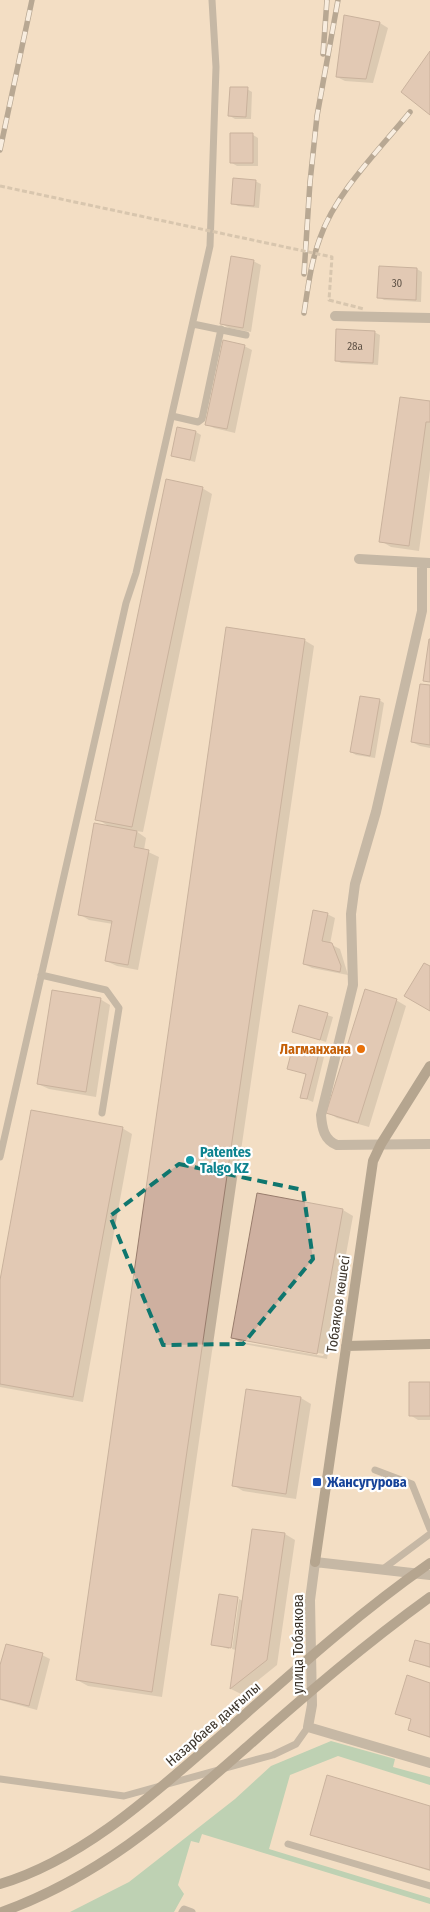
<svg xmlns="http://www.w3.org/2000/svg" width="430" height="1912" viewBox="0 0 430 1912" font-family="'Fira Sans Condensed',sans-serif">
<rect width="100%" height="100%" fill="#f3dec4"/>
<!-- green -->
<path fill="#7ec09d" d="M331,1741L395,1759L393,1767L430,1777V1785L338,1756L290,1775L269,1849L430,1898V1904L202,1834L199,1843L191,1841L178,1885L184,1894L174,1912H70L129,1882L235,1799L271,1766Z"/>
<!-- shadow -->
<path fill="#0003" fill-rule="evenodd" d="M345,16L380,23L388,28L373,83L345,81L337,77Z
M247,89L252,92L251,119H235L230,116Z
M253,135L258,138V166H237L232,163Z
M255,181L261,184L259,208L238,206L232,203Z
M253,261L261,265L251,332L229,328L222,324Z
M417,269L422,272L421,302L384,300L379,297Z
M374,332L380,335L378,365L341,363L336,360Z
M244,346L252,350L235,433L214,428L206,424Z
M430,402V470L419,551L391,547L381,541Z
M196,432L201,435L195,462L172,456Z
M202,488L212,494L143,832L136,831L146,838L144,850L159,857L138,970L117,966L106,961L113,924L89,920L79,914L110,827L97,819Z
M304,640L314,646L162,1697L88,1686L77,1680Z
M430,687V748L420,746L412,742Z
M379,700L384,703L375,758L356,755L351,752Z
M327,914L335,918L330,944L340,949L348,975L312,968L304,964Z
M100,999L110,1005L96,1097L49,1089L38,1084Z
M396,1000L406,1006L369,1127L337,1118L327,1112Z
M300,1006L333,1017L326,1042L293,1031Z
M294,1048L324,1057L313,1102L301,1097L307,1075L289,1068Z
M122,1128L132,1134L83,1402L0,1387V1287Z
M258,1195L343,1210L353,1216L327,1359L243,1344L233,1338ZM242,1339L324,1354L323,1356L242,1342Z
M430,1383V1420H418L410,1415Z
M301,1398L311,1404L296,1499L243,1491L233,1485Z
M253,1530L285,1534L295,1540L277,1665L241,1694L231,1689L236,1650L232,1649L239,1599L243,1601Z
M220,1596L238,1598L229,1649L213,1644Z
M430,1645V1668L411,1661Z
M42,1655L50,1659L37,1710L0,1700V1670Z
M430,1684V1738L409,1729L412,1720L396,1713Z
M430,1807V1871L311,1834Z"/>
<!-- building -->
<path fill="#ceb0a0" stroke="#987c6c" d="M344,15L380,22L366,79L336,77Z
M430,51V115L401,92Z
M230,87H248L246,117L228,116Z
M230,133H253V163H230Z
M233,178L256,180L254,206L231,204Z
M231,256L254,260L243,328L220,324Z
M379,266L417,268L416,300L377,298Z
M336,329L375,331L373,363L335,361Z
M223,340L245,345L227,429L205,425Z
M400,397L430,401V422H426L409,546L379,542Z
M177,427L196,431L190,460L171,456Z
M166,479L203,487L132,827L95,820Z
M226,627L305,639L152,1692L76,1680Z
M429,639H430V682L423,681Z
M420,684L430,685V745L411,742Z
M360,696L380,699L370,756L350,752Z
M94,823L137,831L134,847L149,850L128,965L105,961L112,921L78,915Z
M313,910L328,913L322,941L332,943L341,966L340,972L303,964Z
M424,963L430,966V1011L404,996Z
M365,989L397,999L358,1123L326,1113Z
M52,990L101,998L86,1092L37,1084Z
M299,1005L328,1013L320,1040L292,1032Z
M293,1046L319,1053L307,1099L300,1098L306,1074L287,1069Z
M31,1110L123,1127L73,1397L0,1384V1280Z
M257,1193L343,1209L317,1354L231,1338Z
M409,1382H430V1416H409Z
M246,1389L301,1397L286,1494L232,1486Z
M252,1529L285,1533L267,1660L230,1689Z
M219,1594L238,1597L231,1648L211,1645Z
M415,1640L430,1644V1667L409,1661Z
M6,1644L43,1653L29,1706L0,1699V1665Z
M407,1675L430,1683V1737L408,1730L411,1719L395,1714Z
M327,1775L430,1806V1870L310,1835Z"/>
<g fill="none" stroke-linecap="round" stroke-linejoin="round">
<!-- lane -->
<path stroke="#91897e" stroke-width="7" d="M193,324L246,335
M172,416L198,422L202,419L221,329
M41,975L106,990L119,1008L102,1113
M0,1157L126,603L136,573L210,246L216,67L212,0
M375,1470L412,1484L430,1529
M383,1569L430,1534
M0,1779L124,1796L273,1755L296,1744L308,1727
M288,1844L430,1886
M182,1912L184,1909L192,1912"/>
<!-- street -->
<path stroke="#91897e" stroke-width="10" d="M335,316L430,318
M359,559L430,563
M422,563V611L376,812L355,884L351,914L353,985L321,1115C322,1128 324,1140 337,1145L430,1144
M430,1575L315,1562L310,1600L312,1705L308,1727L430,1763"/>
<!-- secondary -->
<path stroke="#6a5f4f" stroke-width="10" d="M346,1346L430,1344
M315,1562L373,1161L381,1144L430,1066"/>
<defs>
<path id="rail" d="M323,54L327,0
M0,150L32,0
M304,274L310,182L317,116L338,0
M304,313C308,287 311,262 320,238C336,192 380,149 410,112"/>
</defs>
<!-- rail casing -->
<use href="#rail" stroke="#726658" stroke-width="5.5"/>
<!-- rail -->
<use href="#rail" stroke="#fff" stroke-width="4" stroke-dasharray="11" stroke-linecap="butt"/>
<!-- path-bridge -->
<path stroke="#b9a893" stroke-width="3" stroke-dasharray="5 2.5" stroke-linecap="butt" d="M0,186L332,257L329,300L364,309"/>
<!-- secondary-bridge -->
<path stroke="#6a5f4f" stroke-width="10" d="M0,1884C85,1859 159,1789 225,1732C292,1673 357,1614 430,1563
M2,1912C103,1875 169,1815 248,1746C307,1694 366,1643 430,1597"/>
</g>
<!-- marked area -->
<path d="M0 0H430V1912H0ZM179,1164L303,1190L313,1259L243,1344L163,1345L110,1216Z" fill="#f3dec4" fill-opacity=".55" fill-rule="evenodd"/>
<path fill="none" stroke="#0f766e" stroke-width="4" stroke-dasharray="10 6" stroke-linejoin="round" d="M179,1164L303,1190L313,1259L243,1344L163,1345L110,1216Z"/>
<!-- markers -->
<circle fill="#e8710a" stroke="#fff" stroke-width="2" cx="361" cy="1049" r="5"/>
<circle fill="#0f9aa8" stroke="#fff" stroke-width="2" cx="190" cy="1160" r="5"/>
<rect fill="#1a4fb4" stroke="#fff" stroke-width="2" x="312" y="1477" width="10" height="10" rx="2.5"/>
<g text-anchor="middle" stroke-width="4.5" stroke-linejoin="round" paint-order="stroke">
<!-- number labels -->
<g font-size="11" fill="#615448">
<text x="397" y="287">30</text>
<text x="355" y="350">28а</text>
</g>
<!-- food labels -->
<g font-size="14" font-weight="bold" fill="#c56008" stroke="#fff" text-anchor="end">
<text x="351" y="1054">Лагманхана</text>
</g>
<!-- culture labels -->
<g font-size="14" font-weight="bold" fill="#0d838f" stroke="#fff" text-anchor="start">
<text x="200" y="1157">Patentes<tspan x="200" dy="16">Talgo KZ</tspan></text>
</g>
<!-- street labels -->
<g font-size="14" fill="#3d352b" stroke="#fff">
<text transform="translate(338 1304) rotate(-82)" y="5">Тобаяқов көшесі</text>
<text transform="translate(298 1644) rotate(-90)" y="5">улица Тобаякова</text>
<text transform="translate(213 1724) rotate(-41)" y="5">Назарбаев даңғылы</text>
</g>
<!-- transit labels -->
<g font-size="14" font-weight="bold" fill="#164399" stroke="#fff" text-anchor="start">
<text x="327" y="1487">Жансугурова</text>
</g>
</g>
</svg>
